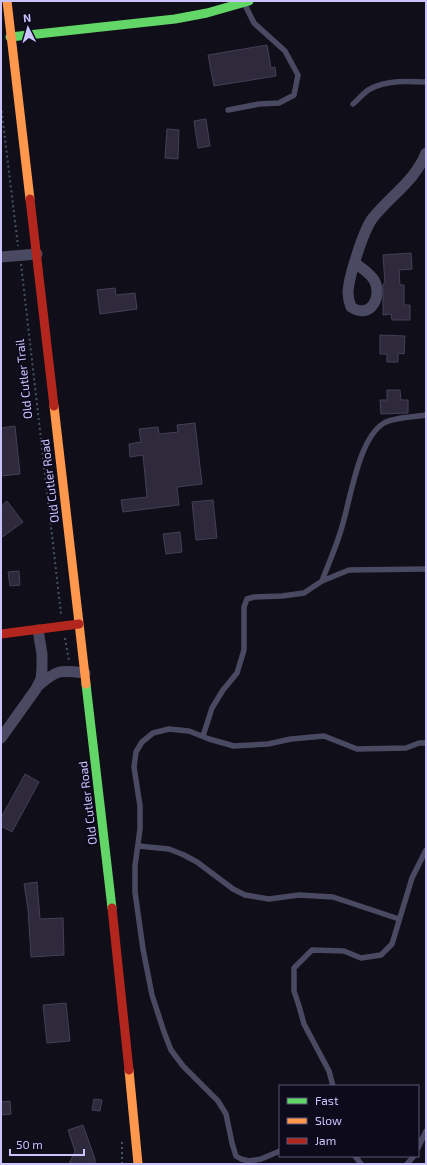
<svg xmlns="http://www.w3.org/2000/svg" width="427" height="1165" viewBox="0 0 427 1165" font-family="'Exo 2',sans-serif">
<rect width="100%" height="100%" fill="#100e18"/>
<!-- building -->
<path fill="#2e2a3c" stroke="#434058" d="M267,45L271,68L275,67L276,76L214,86L208,55Z
M206,119L210,146L198,148L194,121Z
M167,129L179,130L178,159L165,158Z
M411,253L412,269L399,270L400,285H404V305H410V320H392L391,314L383,315V284H385L383,255Z
M115,288L116,295L135,293L137,309L100,314L97,290Z
M380,335L405,336L404,354L398,353V362H387V354H380Z
M387,390H400L401,400H408V413L381,414L380,400H387Z
M195,423L202,484L177,487L179,505L123,512L121,500L147,497L143,455L130,457L129,444L141,442L139,429L158,427L159,434L178,432L177,425Z
M15,426L20,474L1,476V428Z
M213,500L217,538L196,540L192,502Z
M7,501L23,522L1,538V506Z
M180,532L182,552L166,554L163,534Z
M19,571L20,585L10,586L8,572Z
M25,774L39,782L12,832L1,826V818Z
M37,882L40,919L63,918L64,955L31,957L28,909L24,884Z
M66,1003L70,1041L47,1043L43,1005Z
M94,1099L102,1100L100,1111L92,1110Z
M10,1101L11,1114L1,1115V1102Z
M83,1125L95,1159V1164H69L75,1151L68,1130Z"/>
<g fill="none" stroke-linecap="round" stroke-linejoin="round">
<!-- path -->
<path stroke="#445562" stroke-width="2" stroke-dasharray="2 3" stroke-linecap="butt" d="M1,106L18,246
M21,264L61,614
M65,638L69,661
M122,1142V1164"/>
<!-- lane -->
<path stroke="#494961" stroke-width="5.5" d="M353,104C359,99 364,92 370,89C387,80 407,81 426,82
M228,110L259,104L279,103L294,95L298,75L285,51L254,23L244,3
M322,581C329,562 338,543 343,523C351,496 359,438 384,423C394,417 414,417 426,415
M203,736L212,708L223,690L237,673L244,650V607L247,599L254,597L282,596L304,593L322,581L349,570L426,569
M138,846L169,849L184,855L197,862L233,889L245,895L269,899L299,895L333,897L399,919
M333,1086L329,1071L304,1024L299,1006L294,991V968L312,950L344,951L361,958L381,955L392,944L412,878L426,850
M418,1148L426,1131
M280,1151L261,1159L249,1161L241,1159L236,1156L232,1143L226,1114L218,1101L183,1066L171,1050L164,1032L152,995L143,949L135,892V866L140,829V806L134,767L136,752L142,742L153,733L169,729L189,731L209,739L234,746L268,744L291,739L324,736L357,749L406,748L419,743H426
M355,1156L361,1164
M407,1164L414,1156"/>
<!-- street -->
<path stroke="#494961" stroke-width="11" d="M1,257L37,254
M355,263C361,268 369,272 374,280C383,296 371,320 351,307C349,302 348,297 348,292C349,276 363,232 372,219C390,196 415,181 426,153
M39,685C58,669 61,670 85,673
M1,738L36,689L41,679L42,669V654L38,630"/>
<!-- fast -->
<path stroke="#63d668" stroke-width="9" d="M10,37L175,19L207,13L249,1
M86,684L112,908"/>
<!-- slow -->
<path stroke="#ff974d" stroke-width="9" d="M7,1L30,199
M54,406L86,684
M129,1070L138,1164"/>
<!-- jam -->
<path stroke="#b3261e" stroke-width="9" d="M30,199L54,406
M1,634L79,624
M112,908L129,1070"/>
</g>
<g text-anchor="middle" stroke-width="4" stroke-linejoin="round" paint-order="stroke">
<!-- street labels -->
<g font-size="12" fill="#cbc5ff" stroke="#0d0a1c">
<text transform="translate(24 379) rotate(-96)" y="4">Old Cutler Trail</text>
<text transform="translate(50 481) rotate(-97)" y="4">Old Cutler Road</text>
<text transform="translate(88 803) rotate(-97)" y="4">Old Cutler Road</text>
</g>
</g>
<!-- border -->
<rect width="427" height="1165" fill="none" stroke="#cbc5ff" stroke-width="4"/>
<!-- legend -->
<rect x="279" y="1085" width="140" height="72" fill="#0d0a1c" stroke="#595577"/>
<rect x="287" y="1098" width="20" height="6" fill="#63d668" stroke="#595577"/>
<text x="315" y="1105" font-size="12" fill="#cbc5ff">Fast</text>
<rect x="287" y="1118" width="20" height="6" fill="#ff974d" stroke="#595577"/>
<text x="315" y="1125" font-size="12" fill="#cbc5ff">Slow</text>
<rect x="287" y="1138" width="20" height="6" fill="#b3261e" stroke="#595577"/>
<text x="315" y="1145" font-size="12" fill="#cbc5ff">Jam</text>
<!-- north arrow -->
<g transform="translate(28 28) rotate(355)" stroke="#0d0a1c" stroke-width="3" paint-order="stroke">
<path d="M0-3L7 15L0 10L-7 15Z" fill="#cbc5ff"/>
<text y="-6" font-size="11" font-weight="bold" text-anchor="middle" fill="#cbc5ff">N</text>
</g>
<!-- scale -->
<path d="M10 1149v6h74v-6" fill="none" stroke="#cbc5ff" stroke-width="2"/>
<text x="16" y="1149" font-size="12" fill="#cbc5ff" stroke="#0d0a1c" stroke-width="3" paint-order="stroke">50 m</text>
</svg>
